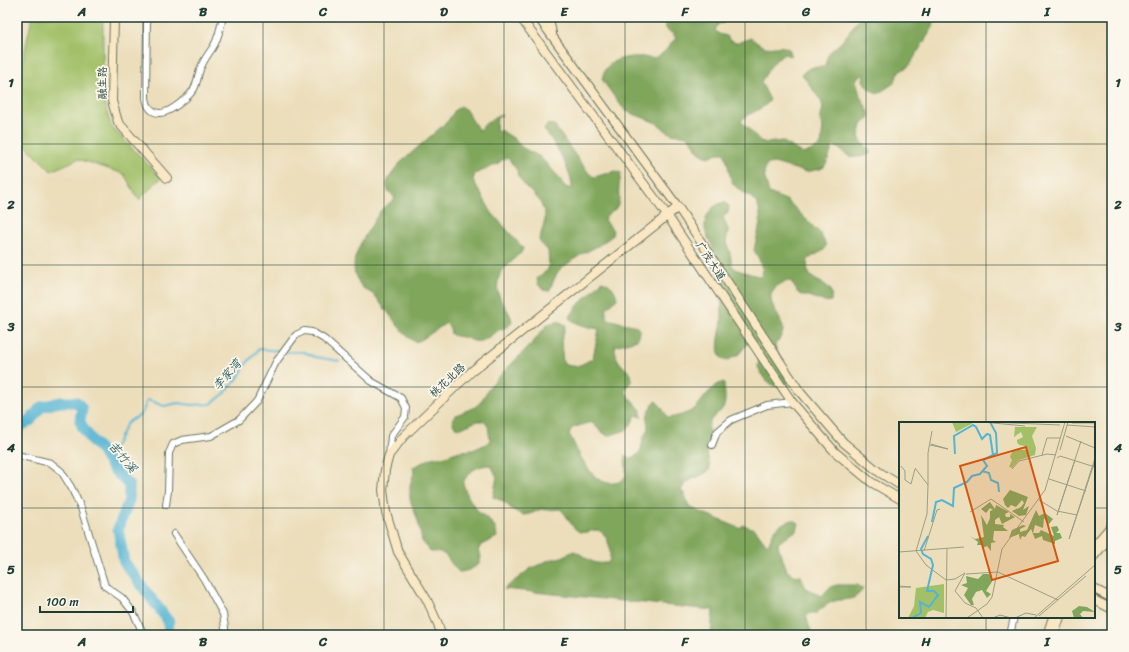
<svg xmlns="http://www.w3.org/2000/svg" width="1129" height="652" viewBox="0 0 1129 652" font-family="Sriracha,'LXGW WenKai TC',sans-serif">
<rect width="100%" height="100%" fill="#fbf7ec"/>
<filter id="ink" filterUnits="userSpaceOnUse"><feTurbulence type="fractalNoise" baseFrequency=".025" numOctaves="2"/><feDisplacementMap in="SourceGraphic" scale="8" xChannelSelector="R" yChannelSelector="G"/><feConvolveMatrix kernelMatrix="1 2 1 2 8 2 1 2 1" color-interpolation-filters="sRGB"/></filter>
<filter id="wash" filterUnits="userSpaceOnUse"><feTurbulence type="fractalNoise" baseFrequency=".012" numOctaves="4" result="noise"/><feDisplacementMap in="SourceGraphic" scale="16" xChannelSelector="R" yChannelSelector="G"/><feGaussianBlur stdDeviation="0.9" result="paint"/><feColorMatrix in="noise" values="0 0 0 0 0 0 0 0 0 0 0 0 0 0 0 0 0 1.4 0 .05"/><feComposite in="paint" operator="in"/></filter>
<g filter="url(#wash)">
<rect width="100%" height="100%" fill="#ecdebb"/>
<!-- green -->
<path fill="#a1c068" stroke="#607e4e" d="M32,17H103V98L111,126L161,178L139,200L124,174L78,159L51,171L17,137V77L21,68Z"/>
<!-- forest -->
<path fill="#80a65c" stroke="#507248" d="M662,17H698V19L705,17L718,18L724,23L718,24L715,30L719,34L727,36L730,41L737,43L751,38C755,41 759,45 765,47C775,49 780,43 790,50V56L784,54C773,60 767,72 761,82L770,100C762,111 749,112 741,121L760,141L767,143L782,141L803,154L815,149L821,145L823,127L820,121L823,107L821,101L802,74C811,65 814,68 825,67C827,49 835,50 844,39C850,32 854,24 860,17H935L933,27L909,66L899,72L894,83L879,93C870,91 867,88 863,80L864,74L859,76L856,80L860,96L869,112V118L862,125L859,137C862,144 867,146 871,153C863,158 852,159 844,153C839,149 840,148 833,146L827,162L824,167L820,169L806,172L774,163L768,164L765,168L764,175L769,193L788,201L820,233L826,245L824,250L808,259C802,289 836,275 831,301L825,302L809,296H803L798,293L791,281C786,281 781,283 776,287C762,299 781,315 783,328C784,334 778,340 775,345L777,351L789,383L786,387L774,386L764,378L758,367L759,360L757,353L749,342L738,355L726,361C725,360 722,359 721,357C714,349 723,326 722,315C721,293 720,272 714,251C712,243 704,234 705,225C706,212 713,205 725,202L729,206L728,213L723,217L728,230L726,242L730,253L732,266L737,270L761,277L763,271L759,259L754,250C757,235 766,213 754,200C748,194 739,191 734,185C729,180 729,162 724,153H719L708,157C691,150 699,146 689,138C684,133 677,136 672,134C665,132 661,124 654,122C645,118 635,115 626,111C622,108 605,84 602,79C603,75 604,71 607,67C613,58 634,56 644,57C649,58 652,59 656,57C664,55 670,44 676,38L672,33L667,30Z
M461,106L466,110L479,131C485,123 493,118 502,115L497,118L496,130L502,131L513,138L523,148L540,157L558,176L565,187L572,189C573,173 555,143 544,130L548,124L554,125L580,162C586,168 587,173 594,177L616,171L621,173C621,178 619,182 619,187C618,194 621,203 615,209C611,214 606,214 604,220L613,230L612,236L598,246L582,254L560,269L557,273L549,291L543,290L538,284L537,278L548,270L549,263L548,251L539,241L545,220V213L539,200L525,186L518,176L517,170L508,158L502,160L497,164L475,174L473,180L492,213L523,248L521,253C513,257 512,265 503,268C496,280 495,293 504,305C508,311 511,315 512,322C508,328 505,327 499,330C491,334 485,343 474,341C470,340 466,337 462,337C457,336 456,337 451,334L450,328L446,323L421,340L415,342C401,333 395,320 384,308C381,304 378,299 375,296C371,292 366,291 362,287C341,262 367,235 379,213L383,208L395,199L392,194L388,191L387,184L389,178L400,163L448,121L455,110Z
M602,281C611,284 616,290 617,299L607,308L606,314L609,320C614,320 618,322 622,323C632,325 644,324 637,340L615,346C614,360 622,365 631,374L632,380L625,390L628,396L641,410V417L636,415L630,426L626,430L608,436C601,432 597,427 591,422L572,428L569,434C580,454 593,493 622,481L626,475L625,455L629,459C641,455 641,450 643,440C643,436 646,434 647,431C649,427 647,423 647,418C648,412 651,406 656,401L660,405L668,418C676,417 686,414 693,410C704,401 709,386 724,382C724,390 727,401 723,408C722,410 719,412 717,414C705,424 708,428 712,442L707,452L710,469C699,480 690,475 681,490L685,495L689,507L739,528L744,525L756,530L764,541L768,545C774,530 776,525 792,520L799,523L797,530L778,543C779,554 785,562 787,571L793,575L800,576L806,588L822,596L830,587L837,585H857L863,589C855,600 851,599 839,600C831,601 822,607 817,613H811L806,616L812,635H711L713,610L504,589L530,569L549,560L562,557L574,551C588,557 592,567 609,562C612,554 609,532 597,530C590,530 585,535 578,531C570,526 568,515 560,509L547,510L541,509L530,514L523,515L513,510L503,501L493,497L497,477L491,465C478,465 468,471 463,483C465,491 469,499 474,506C482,518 496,519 497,537L481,545L478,551C479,552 481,556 481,557C481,567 466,572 459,572C447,562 449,550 431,552L422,541L418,521L410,499V485L414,473L413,467L434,457H442L460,451L473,450L486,444L490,440L488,426L483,421H477L459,429L454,426L452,419L456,415L475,407L480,403L491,385L534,341L548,324L554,322H560L566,325L561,341L563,363C574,370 583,364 593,358L599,329C588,327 577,325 569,318L579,304L588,296Z"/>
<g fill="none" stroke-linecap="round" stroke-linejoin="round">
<!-- stream -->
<path stroke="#54b4d3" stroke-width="2" d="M286,352H304L315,357L339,361
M104,455C118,449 119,436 126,425C135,413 141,423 146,402L148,400L164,406L178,403L192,405L211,404L224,394L238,378L246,364L259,349L282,351"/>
<!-- river -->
<path stroke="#54b4d3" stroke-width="11" d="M17,373V386
M17,425L20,426L30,421L41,407L60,402H77L82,409L80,421L83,428L93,442L100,449L112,468L129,485V500L118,529L124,562L169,622L168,635"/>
</g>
</g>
<g filter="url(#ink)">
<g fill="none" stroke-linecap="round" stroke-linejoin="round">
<defs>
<path id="street" d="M147,17L146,98C147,105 150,112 159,113C169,114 189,97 194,89C198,81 198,72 202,65C205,58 209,53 213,47C219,38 220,27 223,17
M712,445L717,432L731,420L767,405L792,402
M17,455L51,463L61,471L71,487L81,508L105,586L122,598L133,612L144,635
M166,505L168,491L169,453L173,444L182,440L211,436L239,420L257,401L276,362L296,335L304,331L312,332L324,339L371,381L401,398L406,408L405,417L391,436L389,455
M174,534L204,579L223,614L226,635
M1010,635L1014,617"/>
<path id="secondary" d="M114,17L112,101L118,122L167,178
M520,17L667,215L792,402L835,452L871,482L900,499
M538,17L678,207L800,392L843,442L879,472L900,485
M550,17V24L552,33
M1094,546L1112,525
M1094,556L1112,535
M1094,589L1112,598
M1094,600L1112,609
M441,635L438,624L427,600L398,552L386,512L383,490L385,470L389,455L404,436L472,371L678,207
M1047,635L1053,617
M1054,635L1060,617"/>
</defs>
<!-- street casing -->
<use href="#street" stroke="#677563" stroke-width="8"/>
<!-- secondary casing -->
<use href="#secondary" stroke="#677563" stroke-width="10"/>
<!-- street -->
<use href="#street" stroke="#fff" stroke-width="6"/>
<!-- secondary -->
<use href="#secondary" stroke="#fae7c3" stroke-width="8"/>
</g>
</g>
<!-- grid -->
<path fill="none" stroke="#1f3d34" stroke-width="1" stroke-opacity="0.55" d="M143,17V635M263,17V635M384,17V635M504,17V635M625,17V635M745,17V635M866,17V635M986,17V423M17,144H1112M17,265H1112M17,387H1112M17,508H900M1094,508H1112M986,617V635"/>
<g text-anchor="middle" stroke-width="3.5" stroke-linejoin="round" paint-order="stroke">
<!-- street labels -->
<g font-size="11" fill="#1f3d34" stroke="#fbf7ec">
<text transform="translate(102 83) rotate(-90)" y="4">融生路</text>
<text transform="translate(711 261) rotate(56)" y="4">广茂大道</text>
<text transform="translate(447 380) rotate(-43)" y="4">桃花北路</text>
</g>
<!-- water labels -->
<g font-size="12" font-style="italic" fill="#2f6164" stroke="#fbf7ec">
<text transform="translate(227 375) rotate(-49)" y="4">李家湾</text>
<text transform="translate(123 457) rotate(50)" y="4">苦竹溪</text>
</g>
</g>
<!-- overview -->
<g transform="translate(899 422)">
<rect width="196" height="196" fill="#ecdebb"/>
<path d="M53,0H73L74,1L57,10ZM116,5H138L133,14L137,26L136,33L120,38L113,46L110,45L113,38L111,35L114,28H128L127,24L120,23L118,20V18L124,15L122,10L115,15ZM45,162V191L34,188L29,190L26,196H9L15,184L17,166Z" fill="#a1c068"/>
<path d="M111,68L129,75L124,88L130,84L127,93L120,94L113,89L122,85L125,81L123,78L117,85L112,83L109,86L106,83L104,77ZM91,80L96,87L97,83L110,90L106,92L107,95H111V92L116,95L103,102L100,95L96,98V102L105,103L104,105L109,109H95L94,118L97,120L92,121V129L88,124L83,126V123H78L79,120L71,114L76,117L85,115L82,93L88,103L91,96V89L94,88L91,86L87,91L82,87ZM137,88L140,94L146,91L154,97L150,102L145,96L144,106L136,103L134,111H140L142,108L155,114L152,105L158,104L160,108L157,111H161L163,116L156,119V122L144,118L143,114L136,117L132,107L126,115L123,114L121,118L120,112L110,116L113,108L124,103L127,104L121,107V110L128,108ZM84,152H90L94,158L87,169L92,172L88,176L83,168L77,170L73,177L75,183H72L65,173L69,166L62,163L68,161L67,154L79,157ZM180,184L188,185L196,190L184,189L181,192L184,196H175L173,189Z" fill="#80a65c"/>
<path fill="none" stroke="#54b4d3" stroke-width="2" d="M56,32L55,14L74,3L77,5L83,17L88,12L91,13L94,33M83,49L90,51L92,58L99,61L100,70M33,100L37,80L43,78L54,84L55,66L68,60L73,54L81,52L88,44L84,38L98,31L97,11L91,0M13,196L22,191L21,180L30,185L39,173L35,169H28L34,143L32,137L24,132L22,127L29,114"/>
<path fill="none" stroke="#9a9e85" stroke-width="1" d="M83,0L126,4M89,0L161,3M173,1H196M168,3L196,5M167,14L196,26M31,23L49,27L32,22M161,28L169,0M143,33L148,16H161M158,36L161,34L196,45M196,36L170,117L196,39M176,38L158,93L182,19M2,44L6,49V58L12,62L16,47M16,46L29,63L28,92L17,129L27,143L47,158L56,157L66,151L56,169L66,181L77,186L84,196M113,47L120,39L148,32L157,33M150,57L187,69M29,63V31L33,9M140,78L158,89L178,93M71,90L92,77L125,100M25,129L38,88L41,87M0,130L65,125M67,152L99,150L159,178M0,164L12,165H0M140,194L187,154M47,196L48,127M68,196L88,182L93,175L103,127L146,68L166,0M94,196L101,193L112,196M116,196L127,191L137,193M135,196L196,143"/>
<path fill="#d45610" fill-opacity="0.15" stroke="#d45610" stroke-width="2" d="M127,25L159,139L93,158L61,44Z"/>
<rect width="196" height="196" fill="none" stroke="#1f3d34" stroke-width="2"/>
</g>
<!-- margin -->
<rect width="1129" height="652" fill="none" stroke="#fbf7ec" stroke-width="44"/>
<!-- scale -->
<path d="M40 606v6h93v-6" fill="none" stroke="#1f3d34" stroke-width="2"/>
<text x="46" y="606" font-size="12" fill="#1f3d34" stroke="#fbf7ec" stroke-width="3" paint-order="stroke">100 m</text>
<rect x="22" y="22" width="1085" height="608" fill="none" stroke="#1f3d34" stroke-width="1.5"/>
<g font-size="13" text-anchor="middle" font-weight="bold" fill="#1f3d34">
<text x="82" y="16">A</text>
<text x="203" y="16">B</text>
<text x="323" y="16">C</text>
<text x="444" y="16">D</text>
<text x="564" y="16">E</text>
<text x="685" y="16">F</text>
<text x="806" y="16">G</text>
<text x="926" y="16">H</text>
<text x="1047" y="16">I</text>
<text x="11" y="87">1</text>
<text x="1118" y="87">1</text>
<text x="11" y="209">2</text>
<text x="1118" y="209">2</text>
<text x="11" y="331">3</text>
<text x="1118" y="331">3</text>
<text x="11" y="452">4</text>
<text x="1118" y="452">4</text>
<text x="11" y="574">5</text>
<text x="1118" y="574">5</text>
<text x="82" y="646">A</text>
<text x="203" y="646">B</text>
<text x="323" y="646">C</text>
<text x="444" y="646">D</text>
<text x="564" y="646">E</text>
<text x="685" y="646">F</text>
<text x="806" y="646">G</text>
<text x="926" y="646">H</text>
<text x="1047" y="646">I</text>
</g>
</svg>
